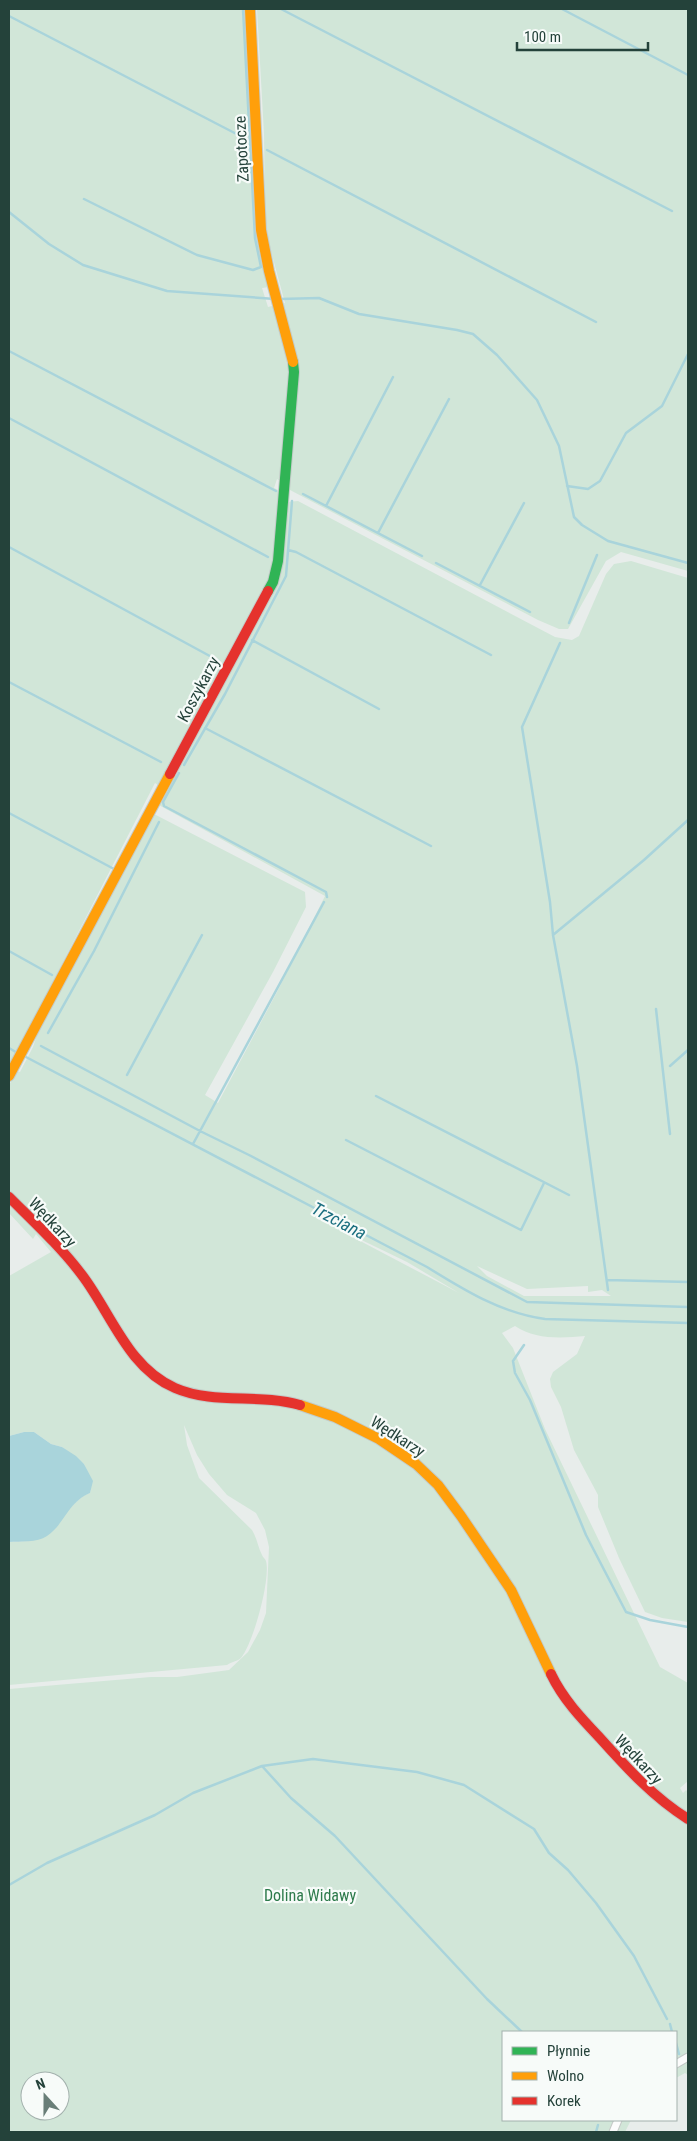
<svg xmlns="http://www.w3.org/2000/svg" width="697" height="2141" viewBox="0 0 697 2141" font-family="'Roboto Condensed',sans-serif">
<rect width="100%" height="100%" fill="#e8edeb"/>
<!-- green -->
<path fill="#d1e6d8" fill-rule="evenodd" d="M9,9H247L269,287L262,288L268,307L272,306L276,311L290,364L282,482L277,479L274,488L282,492L273,574L158,785L155,783L9,1067Z
M257,9H688V571L621,552L606,561L568,629H559L538,620L290,490L288,487L297,383L282,304L285,303L269,244L265,216L264,134Z
M298,501L555,637L572,640L579,636L606,574L614,564L631,561L688,578V1622L662,1618L645,1612L619,1558L598,1507V1495L574,1450L561,1407L551,1387L550,1379L553,1372L577,1354L585,1336C562,1338 535,1340 515,1326L502,1333L513,1348L545,1429L660,1667L688,1683V1781L680,1788L683,1793L686,1790L688,1792V2075L685,2073L676,2078V2032H503V2120H631L625,2132H9V1689L151,1677H177L229,1670L248,1652L260,1630L266,1613L269,1547L265,1530L256,1513L227,1495L209,1474L197,1455L184,1425L187,1445L199,1478L252,1530C257,1538 258,1547 262,1555C263,1558 265,1558 266,1561C271,1579 253,1644 241,1658C238,1661 231,1662 227,1665L9,1685V1542L29,1541L59,1523L69,1508L83,1496L90,1493L92,1481L84,1464L62,1447L51,1444L34,1432H24L9,1436V1276L51,1252L36,1234L33,1239L9,1213V1085L17,1071L20,1072L33,1047L38,1032L154,814L305,892L306,907L273,972L205,1095L218,1103L277,992L325,896L157,804L268,597L287,502ZM345,1232L407,1262L459,1293L345,1233ZM477,1266L527,1289L588,1286V1292L602,1290L611,1296H524L487,1276ZM30,2081H60V2111H30Z"/>
<!-- water -->
<path fill="#a9d4db" d="M24,1432H34L51,1444L62,1447L76,1456L84,1464L93,1481L90,1493C67,1503 65,1524 47,1536C37,1543 20,1541 9,1542V1436Z"/>
<g fill="none" stroke-linecap="round" stroke-linejoin="round">
<!-- stream -->
<path stroke="#a9d4db" stroke-width="2.5" d="M281,9L672,211
M562,9L688,75
M9,16L250,141
M267,150L596,322
M84,199L197,255L253,270L261,267L255,238L243,9
M9,212L49,244L83,265L167,291L275,299
M280,299L319,298L359,314L457,330L473,334L497,355L537,400L559,446L574,517L582,525L608,541L688,563
M9,351L276,491
M9,418L268,557
M567,486L588,489L600,481L626,433L662,406L688,354
M303,494L422,556
M326,506L393,377
M378,533L449,399
M9,547L219,661
M288,550L296,552L491,655
M436,563L530,612
M480,585L524,503
M569,623L597,555
M252,640L379,709
M560,643L522,727L550,902L553,935L577,1066L608,1290
M9,682L161,762
M205,728L431,846
M184,765L225,694L286,576L292,501
M179,773L163,802L164,806L326,892L327,897
M9,813L114,869
M553,935L644,860L688,820
M9,951L52,975
M656,1009L670,1134
M48,1033L94,951L159,822
M41,1046L200,1131L249,1155L527,1302L688,1307
M9,1048L19,1054
M24,1056L427,1267C464,1290 501,1313 545,1319L688,1323
M670,1066L688,1050
M127,1075L202,935
M376,1096L569,1195
M346,1140L521,1230L544,1183
M193,1144L324,902
M607,1280L688,1282
M524,1345L513,1361L515,1373L530,1400L586,1535L626,1612L650,1620L688,1627
M262,1766L291,1798L335,1836L487,1999L522,2032
M9,1885L47,1863L155,1815L193,1793L262,1766L313,1759L417,1772L464,1785L534,1829L549,1853L568,1870L596,1903L634,1956L667,2019
M670,2024L672,2032
M676,2043L679,2054
M596,2132L598,2125"/>
<defs>
<path id="street" d="M676,2064L688,2057
M613,2132L618,2120"/>
<path id="fast" d="M268,591L273,582L278,561L294,372L293,362"/>
<path id="slow" d="M250,9L261,230L269,271L293,362
M9,1076L170,774
M300,1405L335,1417L379,1439L416,1464L438,1485L461,1516L511,1590L551,1674"/>
<path id="jam" d="M170,774L268,591
M9,1197C34,1222 61,1247 82,1275C111,1313 128,1368 175,1388C214,1405 259,1393 300,1405
M551,1674C563,1699 581,1718 600,1738C627,1768 653,1797 688,1819"/>
</defs>
<!-- street casing -->
<use href="#street" stroke="#c5cac8" stroke-width="9"/>
<!-- fast casing -->
<use href="#fast" stroke="#c3cbc8" stroke-width="12"/>
<!-- slow casing -->
<use href="#slow" stroke="#c3cbc8" stroke-width="12"/>
<!-- jam casing -->
<use href="#jam" stroke="#c3cbc8" stroke-width="12"/>
<!-- street -->
<use href="#street" stroke="#fcfcfc" stroke-width="7"/>
<!-- fast -->
<use href="#fast" stroke="#30b455" stroke-width="10"/>
<!-- slow -->
<use href="#slow" stroke="#ff9f0a" stroke-width="10"/>
<!-- jam -->
<use href="#jam" stroke="#e5322d" stroke-width="10"/>
</g>
<g text-anchor="middle" stroke-width="4.5" stroke-linejoin="round" paint-order="stroke">
<!-- street labels -->
<g font-size="16" fill="#24423a" stroke="#f7fbf9">
<text transform="translate(241 149) rotate(-93)" y="6">Zapotocze</text>
<text transform="translate(198 689) rotate(-62)" y="6">Koszykarzy</text>
<text transform="translate(53 1222) rotate(47)" y="6">Wędkarzy</text>
<text transform="translate(398 1436) rotate(33)" y="6">Wędkarzy</text>
<text transform="translate(639 1759) rotate(47)" y="6">Wędkarzy</text>
</g>
<!-- park labels -->
<g font-size="16" fill="#2d7a4b" stroke="#f7fbf9">
<text x="310" y="1901">Dolina Widawy</text>
</g>
<!-- water labels -->
<g font-size="18" font-style="italic" fill="#1c6f80" stroke="#f7fbf9">
<text transform="translate(339 1221) rotate(28)" y="6">Trzciana</text>
</g>
</g>
<!-- border -->
<rect width="697" height="2141" fill="none" stroke="#24423a" stroke-width="20"/>
<!-- legend -->
<rect x="502" y="2031" width="175" height="90" fill="#f7fbf9" stroke="#a3b1ad"/>
<rect x="512" y="2047" width="25" height="8" fill="#30b455" stroke="#a3b1ad"/>
<text x="547" y="2056" font-size="15" fill="#24423a">Płynnie</text>
<rect x="512" y="2072" width="25" height="8" fill="#ff9f0a" stroke="#a3b1ad"/>
<text x="547" y="2081" font-size="15" fill="#24423a">Wolno</text>
<rect x="512" y="2097" width="25" height="8" fill="#e5322d" stroke="#a3b1ad"/>
<text x="547" y="2106" font-size="15" fill="#24423a">Korek</text>
<!-- north arrow -->
<g transform="translate(45 2096) rotate(339)"><circle r="24" fill="#f7fbf9" stroke="#a3b1ad"/>
<path d="M0-4L9 19L0 12L-9 19Z" fill="#697e78"/>
<text y="-8" font-size="14" font-weight="bold" text-anchor="middle" fill="#24423a">N</text>
</g>
<!-- scale -->
<path d="M517 42v8h131v-8" fill="none" stroke="#24423a" stroke-width="2.5"/>
<text x="524" y="42" font-size="15" fill="#24423a" stroke="#f7fbf9" stroke-width="4" paint-order="stroke">100 m</text>
</svg>
